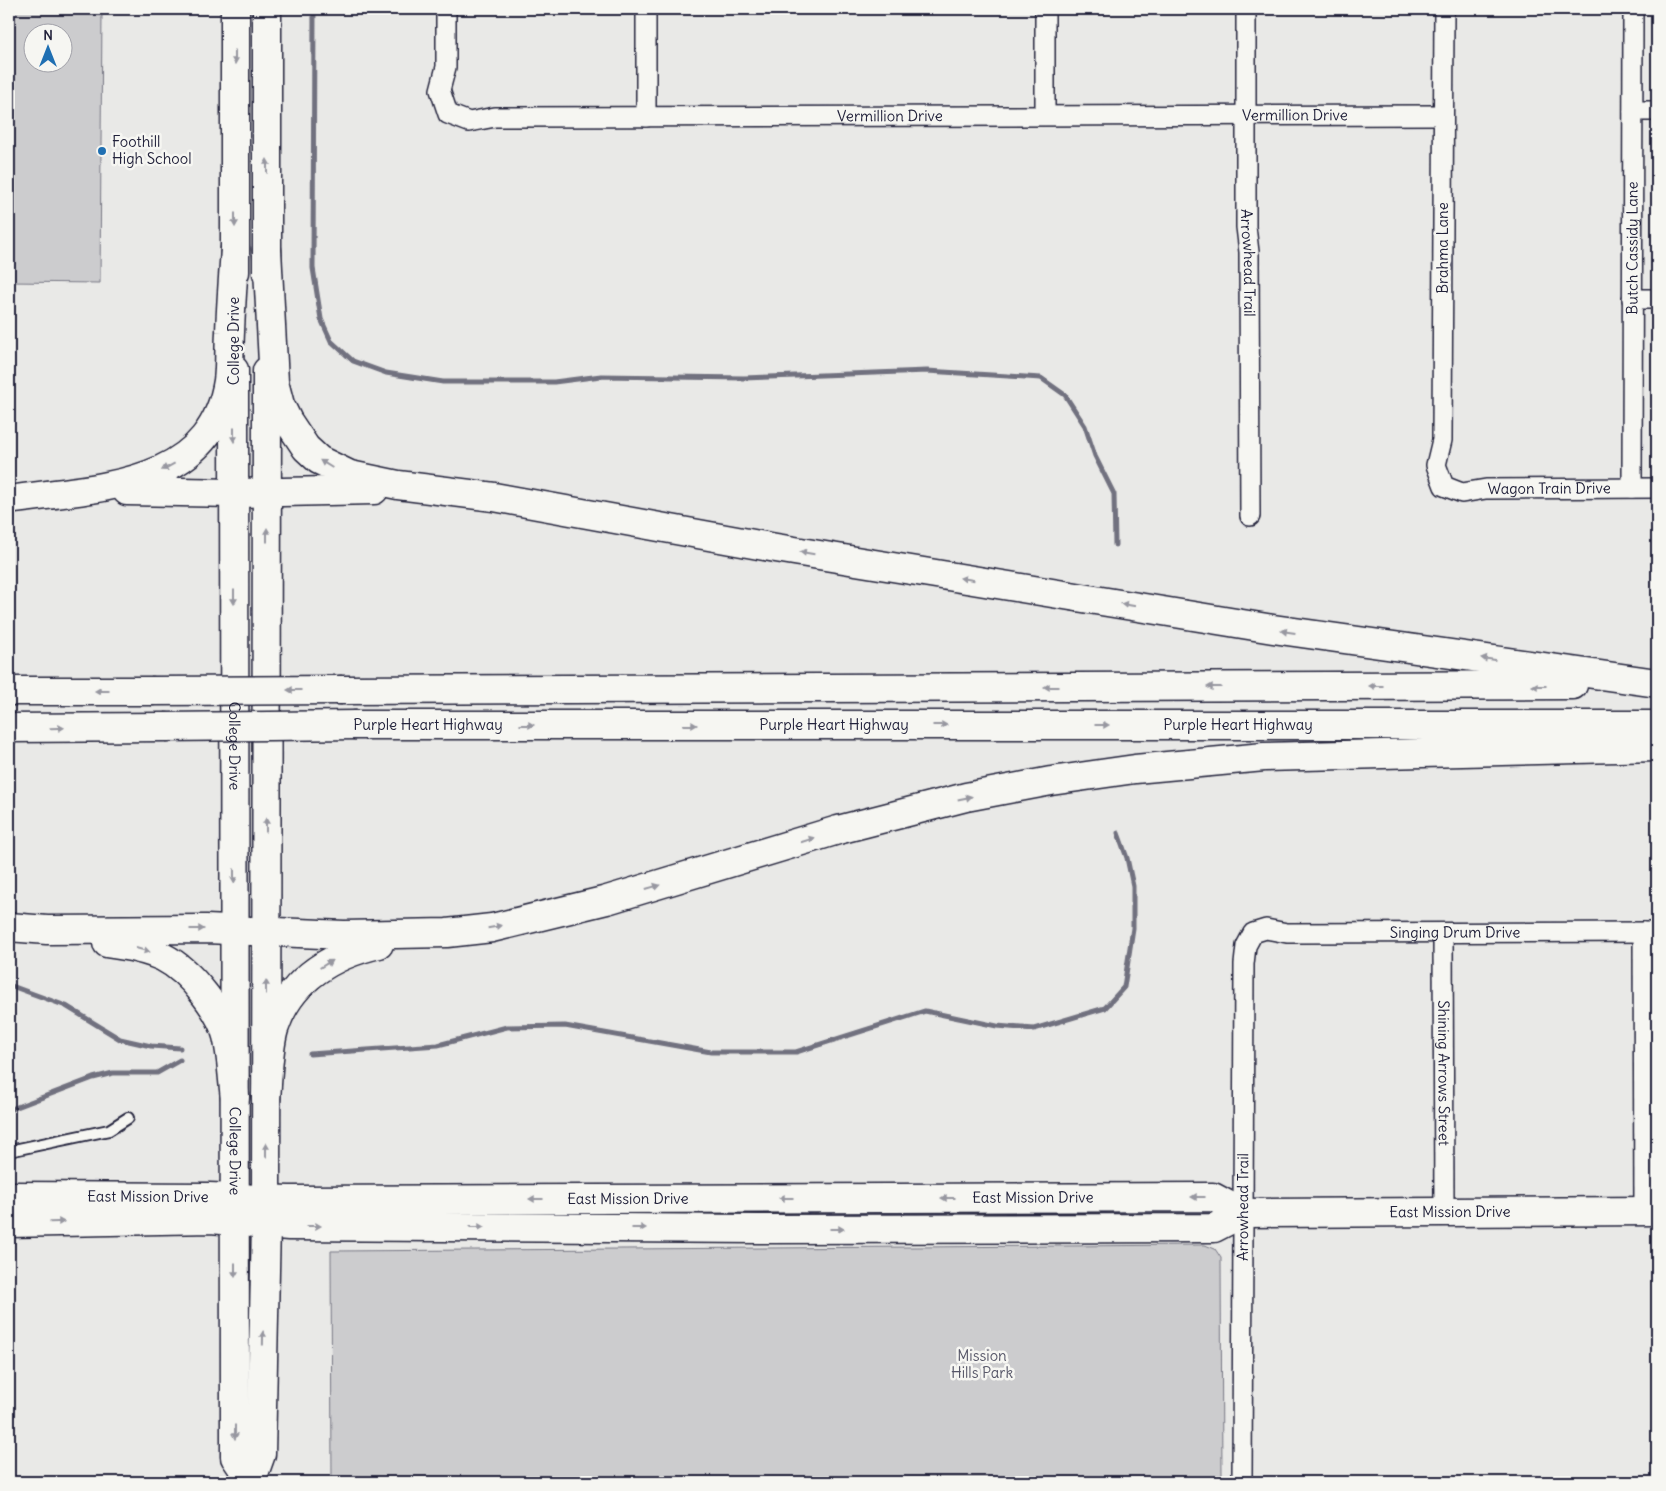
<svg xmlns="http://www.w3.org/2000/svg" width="1666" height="1491" viewBox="0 0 1666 1491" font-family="Delius,sans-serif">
<rect width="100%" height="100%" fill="#e9e9e7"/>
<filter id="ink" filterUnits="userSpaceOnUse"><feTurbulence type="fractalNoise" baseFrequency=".02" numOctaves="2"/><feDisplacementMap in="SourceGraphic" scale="10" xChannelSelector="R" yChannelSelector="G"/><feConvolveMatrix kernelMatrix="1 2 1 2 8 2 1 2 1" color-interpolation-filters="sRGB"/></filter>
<g filter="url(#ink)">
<!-- green -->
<path fill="#ccccce" stroke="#777784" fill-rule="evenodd" d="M9,9H102L100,283L9,282ZM62,32V62H32V32Z
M1205,1245L1215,1249L1221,1258L1222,1482H332L331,1251Z"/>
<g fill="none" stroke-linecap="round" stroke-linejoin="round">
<!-- stream -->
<path stroke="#71717f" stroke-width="5" d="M314,9L313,268L321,319L331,341L353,361L386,373L443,382H554L601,376L744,378L927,371L1041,378L1065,395L1085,426L1095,456L1114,494L1115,545
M9,985L66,1006L120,1039L151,1046L180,1048
M310,1054L438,1045L507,1027L565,1026L711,1052H796L925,1011L997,1026L1034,1029L1105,1008L1124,987L1133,928V886L1127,858L1118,833
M9,1110L93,1078L113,1073H157L180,1060"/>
<defs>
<path id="lane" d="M9,1151L109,1130L128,1118"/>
<g id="street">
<path id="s1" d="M446,9V67L440,90L448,114L469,122L495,117L1443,115"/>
<path id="s2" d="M1246,9V227L1249,252L1250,516"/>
<path id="s3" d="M1444,9L1442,440L1436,465L1444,486L1462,493L1486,489L1657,488"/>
<path d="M1633,111H1657"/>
<path d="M1045,114V9"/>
<path d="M646,117V9"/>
<path d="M1632,299H1657"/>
<path id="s4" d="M1632,488L1633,9"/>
<path d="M1643,932L1644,1211"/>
<path id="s5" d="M1443,933L1444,1212"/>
<path id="s6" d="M1242,1482L1244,964L1246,946L1253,933L1266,929L1287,933L1657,932"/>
</g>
<g id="secondary">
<path d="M235,272V9"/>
<path d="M267,273V9"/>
<path id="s7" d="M234,370L235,1457L250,1479"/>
<path id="s8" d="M9,1196L209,1197L289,1200L1213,1197L1243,1213"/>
<path id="s9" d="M9,1223L211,1219L289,1226L759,1229L1214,1228L1243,1213L1657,1211"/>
<path d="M251,1482L261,1454L266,1225L267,371"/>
</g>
<g id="highway">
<path d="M267,250L274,382L280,405L288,421L306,448L319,460L350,475L398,485L494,497L776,548L1273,629L1657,683"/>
<path d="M127,491L234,493L374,490"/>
<path d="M9,500C94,487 211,490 228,381C230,365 229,348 230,332C231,304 233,277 235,249"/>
<path d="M342,690L1573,685"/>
<path d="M9,691H151"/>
<path id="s10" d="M356,725H1657"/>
<path d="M9,728L165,727"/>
<path d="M9,927L47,930L206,929L344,935L447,933L492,928L607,900L838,830L966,797L1051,781L1135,769L1264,757L1657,747"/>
<path d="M107,943C154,949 176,957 205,995C215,1008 223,1020 227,1036C232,1056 232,1077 235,1097"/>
<path d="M266,1098C268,1076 268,1050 274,1029C290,979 331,955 379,944"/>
</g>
</defs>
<!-- lane casing -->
<use href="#lane" stroke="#22223b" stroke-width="14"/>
<!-- street casing -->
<use href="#street" stroke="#22223b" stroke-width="22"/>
<!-- secondary casing -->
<use href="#secondary" stroke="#22223b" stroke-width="31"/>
<!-- highway casing -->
<use href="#highway" stroke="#22223b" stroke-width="31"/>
<!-- lane -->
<use href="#lane" stroke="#f6f6f2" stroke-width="10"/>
<!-- street -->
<use href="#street" stroke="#f6f6f2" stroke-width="19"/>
<!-- secondary -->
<use href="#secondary" stroke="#f6f6f2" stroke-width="28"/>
<!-- highway -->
<use href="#highway" stroke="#f6f6f2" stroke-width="28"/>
<defs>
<path id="highway-bridge" d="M151,691L342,690
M165,727L356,725"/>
</defs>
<!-- highway-bridge casing -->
<use href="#highway-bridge" stroke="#22223b" stroke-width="31" stroke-linecap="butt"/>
<!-- highway-bridge -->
<use href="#highway-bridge" stroke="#f6f6f2" stroke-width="28"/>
</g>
<!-- one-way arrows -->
<defs><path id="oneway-solid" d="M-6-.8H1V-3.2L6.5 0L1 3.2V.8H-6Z" transform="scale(1.25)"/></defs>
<g fill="#9797a0">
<use href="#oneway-solid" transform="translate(235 57) rotate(90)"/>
<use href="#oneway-solid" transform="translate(267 166) rotate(-90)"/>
<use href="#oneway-solid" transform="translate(235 220) rotate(90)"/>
<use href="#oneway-solid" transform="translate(234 435) rotate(90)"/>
<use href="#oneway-solid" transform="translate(326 464) rotate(-148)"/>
<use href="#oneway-solid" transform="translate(168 467) rotate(152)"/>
<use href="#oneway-solid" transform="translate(267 535) rotate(-90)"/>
<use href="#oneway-solid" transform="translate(807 553) rotate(-171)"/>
<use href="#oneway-solid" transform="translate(967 579) rotate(-171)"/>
<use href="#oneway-solid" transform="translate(234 597) rotate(90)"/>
<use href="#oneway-solid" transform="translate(1128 605) rotate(-171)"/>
<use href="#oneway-solid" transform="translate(1288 632) rotate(-172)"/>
<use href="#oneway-solid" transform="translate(1488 659) rotate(-172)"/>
<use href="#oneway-solid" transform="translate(1376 686) rotate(180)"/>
<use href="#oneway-solid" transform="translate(1539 686) rotate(180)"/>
<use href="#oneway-solid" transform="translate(1051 687) rotate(180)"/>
<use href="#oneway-solid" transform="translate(1214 687) rotate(180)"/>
<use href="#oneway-solid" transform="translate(294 690) rotate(180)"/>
<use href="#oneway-solid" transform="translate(102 691) rotate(180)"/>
<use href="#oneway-solid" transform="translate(527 725)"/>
<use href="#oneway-solid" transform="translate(690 725)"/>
<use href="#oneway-solid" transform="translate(940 725)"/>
<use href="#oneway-solid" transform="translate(1102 725)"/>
<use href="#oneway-solid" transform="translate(57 728) rotate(-1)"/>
<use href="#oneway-solid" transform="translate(965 798) rotate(-12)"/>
<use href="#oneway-solid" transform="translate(266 825) rotate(-90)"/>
<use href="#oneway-solid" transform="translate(808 840) rotate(-17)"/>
<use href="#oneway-solid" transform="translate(234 876) rotate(90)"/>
<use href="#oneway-solid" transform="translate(653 887) rotate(-16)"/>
<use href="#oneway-solid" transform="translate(495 927) rotate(-10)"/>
<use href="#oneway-solid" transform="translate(197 929)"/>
<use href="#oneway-solid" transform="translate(143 950) rotate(16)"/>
<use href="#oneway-solid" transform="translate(326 964) rotate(-32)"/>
<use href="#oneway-solid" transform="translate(266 987) rotate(-90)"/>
<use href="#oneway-solid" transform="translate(266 1150) rotate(-90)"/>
<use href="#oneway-solid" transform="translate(1198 1197) rotate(180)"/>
<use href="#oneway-solid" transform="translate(786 1198) rotate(180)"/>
<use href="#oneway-solid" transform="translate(948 1198) rotate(180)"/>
<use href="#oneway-solid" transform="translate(536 1199) rotate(180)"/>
<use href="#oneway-solid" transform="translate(57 1222) rotate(-1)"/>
<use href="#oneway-solid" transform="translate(314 1226)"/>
<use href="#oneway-solid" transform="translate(477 1227)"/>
<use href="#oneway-solid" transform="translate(639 1228)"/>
<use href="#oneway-solid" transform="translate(837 1229)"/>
<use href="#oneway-solid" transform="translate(235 1270) rotate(90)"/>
<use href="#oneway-solid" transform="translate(263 1338) rotate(-89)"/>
<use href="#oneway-solid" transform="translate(235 1432) rotate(90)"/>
</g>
</g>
<!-- markers -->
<circle fill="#1f6fb2" stroke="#f6f6f2" stroke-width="2" cx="102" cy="151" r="5"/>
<g text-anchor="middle" stroke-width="5" stroke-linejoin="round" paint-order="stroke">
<!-- street labels -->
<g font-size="15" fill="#22223b" stroke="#f6f6f2">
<text dy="5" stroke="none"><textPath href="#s1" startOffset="551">Vermillion Drive</textPath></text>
<text dy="5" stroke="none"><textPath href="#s1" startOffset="956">Vermillion Drive</textPath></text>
<text transform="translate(1443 248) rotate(-90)" y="5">Brahma Lane</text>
<text dy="5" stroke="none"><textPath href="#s4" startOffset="240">Butch Cassidy Lane</textPath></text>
<text dy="5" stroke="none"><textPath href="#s2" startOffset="254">Arrowhead Trail</textPath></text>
<text transform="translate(234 341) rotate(-90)" y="5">College Drive</text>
<text dy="5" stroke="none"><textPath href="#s3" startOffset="586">Wagon Train Drive</textPath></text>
<text x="428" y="730">Purple Heart Highway</text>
<text dy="5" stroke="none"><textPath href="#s10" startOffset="478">Purple Heart Highway</textPath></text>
<text dy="5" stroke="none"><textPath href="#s10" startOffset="882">Purple Heart Highway</textPath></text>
<text dy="5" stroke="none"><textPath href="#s7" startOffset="376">College Drive</textPath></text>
<text dy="5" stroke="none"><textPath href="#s6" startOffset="754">Singing Drum Drive</textPath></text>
<text dy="5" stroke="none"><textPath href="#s5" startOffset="140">Shining Arrows Street</textPath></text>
<text dy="5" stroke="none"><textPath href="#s7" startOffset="781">College Drive</textPath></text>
<text dy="5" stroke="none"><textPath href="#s8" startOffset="139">East Mission Drive</textPath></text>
<text dy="5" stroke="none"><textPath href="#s8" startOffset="1024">East Mission Drive</textPath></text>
<text dy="5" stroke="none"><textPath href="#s8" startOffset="619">East Mission Drive</textPath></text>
<text dy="5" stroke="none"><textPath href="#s6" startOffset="275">Arrowhead Trail</textPath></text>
<text dy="5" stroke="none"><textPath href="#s9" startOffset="1445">East Mission Drive</textPath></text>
</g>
<!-- poi labels -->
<g font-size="15" fill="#22223b" stroke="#f6f6f2" text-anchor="start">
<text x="112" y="147">Foothill<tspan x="112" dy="17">High School</tspan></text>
</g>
<!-- park labels -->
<g font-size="15" fill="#555567" stroke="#f6f6f2">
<text x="982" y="1361">Mission<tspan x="982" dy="17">Hills Park</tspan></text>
</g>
</g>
<!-- margin -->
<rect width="1666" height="1491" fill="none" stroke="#f6f6f2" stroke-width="30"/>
<rect x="15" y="15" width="1636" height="1461" fill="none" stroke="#22223b" stroke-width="2" filter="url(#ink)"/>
<!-- north arrow -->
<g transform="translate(48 48)"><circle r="24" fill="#f6f6f2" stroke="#a1a1a9"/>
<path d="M0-4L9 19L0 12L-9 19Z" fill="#1f6fb2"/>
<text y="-8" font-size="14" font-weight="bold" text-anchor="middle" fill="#22223b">N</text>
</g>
</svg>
